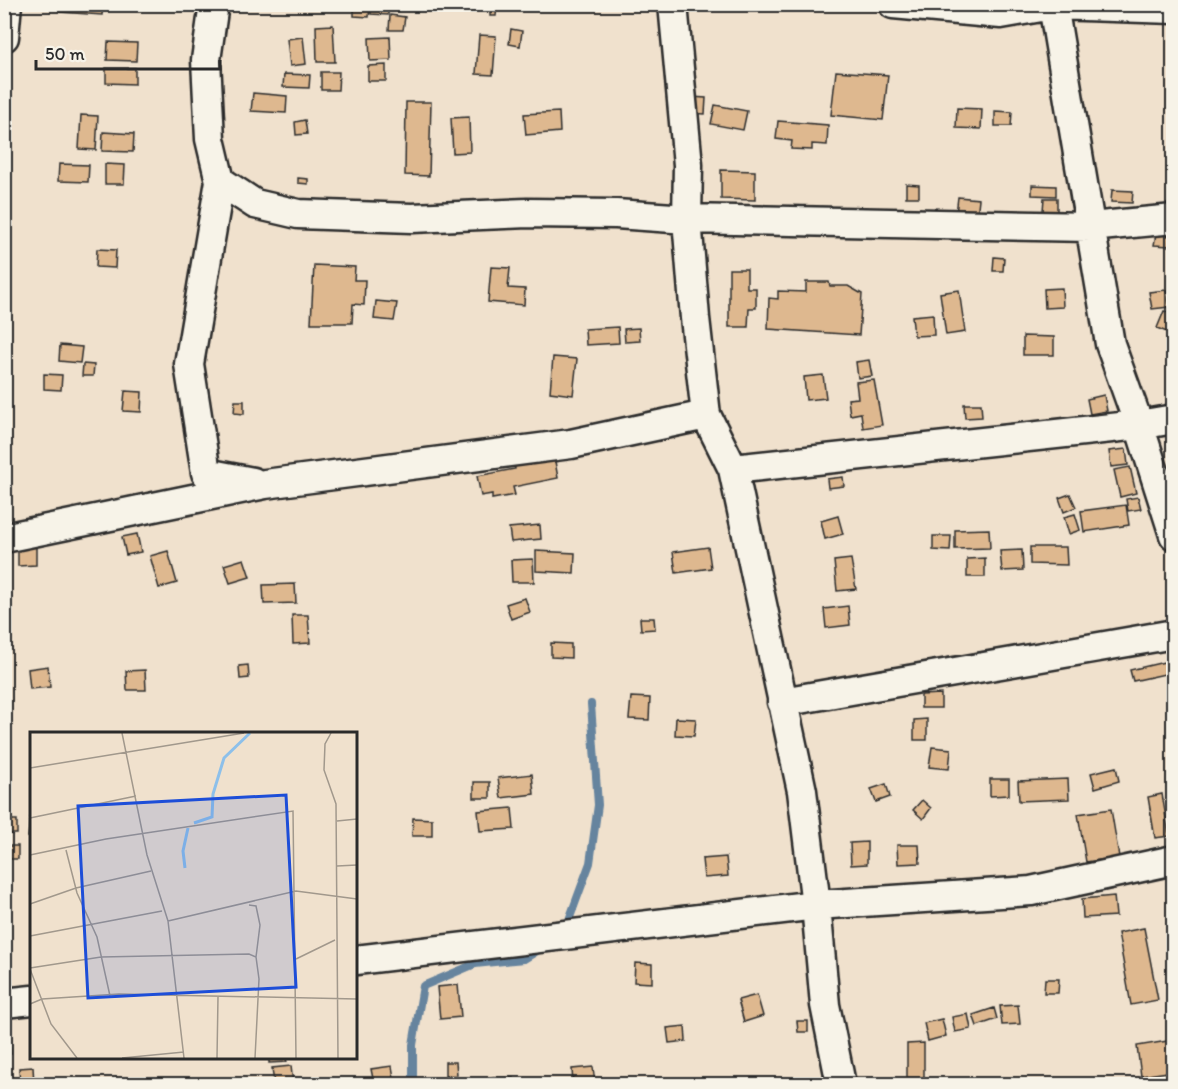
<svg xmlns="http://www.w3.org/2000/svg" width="1178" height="1089" viewBox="0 0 1178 1089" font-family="Itim,sans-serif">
<rect width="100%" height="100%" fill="#f0e1cd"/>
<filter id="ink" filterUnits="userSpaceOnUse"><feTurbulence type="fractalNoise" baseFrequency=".0167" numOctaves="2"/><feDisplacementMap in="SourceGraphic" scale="12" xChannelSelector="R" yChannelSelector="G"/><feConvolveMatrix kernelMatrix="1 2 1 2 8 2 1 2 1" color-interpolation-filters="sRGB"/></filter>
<g filter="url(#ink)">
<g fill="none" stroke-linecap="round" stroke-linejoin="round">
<!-- stream -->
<path stroke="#66849e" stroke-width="8" d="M566,928L590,863L598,805L591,704
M413,1084V1045L423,986L475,964L524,959L542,948"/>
</g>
<!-- building -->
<path fill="#deb88f" stroke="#2b2b2b" stroke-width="1.5" d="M60,4H103L102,15L60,12Z
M354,4H370L369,17L354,16Z
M371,4H388V15L371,14Z
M490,6H497L496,16H490Z
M390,15L405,17L403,30H389Z
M333,25L335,62H317L316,26Z
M511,29L522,31L520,46L509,44Z
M479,35L496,36L493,75L476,74Z
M303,37L306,64L290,66L287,39Z
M390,37L391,60L370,61L369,38Z
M108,42L137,43L136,61L107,60Z
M386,65V81H368V66Z
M106,68H135V84L106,83Z
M836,71L888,75L883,120L831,115Z
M321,72H339L338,90H321Z
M284,74L310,75L309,88L283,87Z
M253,93L287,96L286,113L251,111Z
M691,97L706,98L705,114L690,113Z
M406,102H431L429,176L405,175Z
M715,105L747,111L743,130L711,124Z
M957,108L982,109L981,129L956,128Z
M995,111L1012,112L1011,126H995Z
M559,112L560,132L526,135L524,114Z
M81,115L98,116L96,150L79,149Z
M469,117L470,152L453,153L451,118Z
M305,120L307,134L296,135L295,122Z
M778,121L828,125L827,145L812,144V150L791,149L792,141L776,139Z
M103,132L134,134L133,152L102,151Z
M59,164L89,165L88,182L58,181Z
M105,164L125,165L124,184H105Z
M721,170L755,171V200L721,199Z
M298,178L308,179V184L298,183Z
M906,184L919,185V197H906Z
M1032,185L1056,186V196L1032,195Z
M1112,190L1133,191L1132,203L1111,202Z
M958,197L979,199L977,216L956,214Z
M1044,198H1057V211H1043Z
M1156,234L1170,236L1169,246L1154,245Z
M97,249L116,250L115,268L96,267Z
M994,257L1004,258L1003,271H993Z
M314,265L355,267L354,280H365L364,305L353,304L352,323H311Z
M491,267L510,268L508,288L525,289L524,305L488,302Z
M729,269H747V288H756V308H749L748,327H729Z
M806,282H829L830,286H848L862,294L859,335L768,329L769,298L778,299V291L806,292Z
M1062,288L1063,307L1045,308L1044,289Z
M959,290L965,332L946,335L940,293Z
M1166,290L1169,307L1152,309L1149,292Z
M376,301L397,303L394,321L374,319Z
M1164,311L1174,314V335L1157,328Z
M933,314L934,335L914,336L912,316Z
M618,327L619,343L586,345L585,329Z
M639,328L640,341L625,342L624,329Z
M1023,336L1054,337V355H1023Z
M60,345L82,347L80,363L59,361Z
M553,357L577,359L573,395L550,392Z
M869,360L872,376L858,378L856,362Z
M83,364L94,365L93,376H82Z
M44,374L62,375L61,390L44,389Z
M823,375L826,398L806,400L804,377Z
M874,380L882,425L863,428L861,413L850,415L848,399L858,398L856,382Z
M125,391L142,392L141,412L123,411Z
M1104,395L1107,411L1090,414L1087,399Z
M235,401H244V414L234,413Z
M964,404H981L982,417L965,418Z
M1126,449L1128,465L1111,467L1109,451Z
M554,456L558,478L513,487L515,495L492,499V494L481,496L477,476L515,469L514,464Z
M1130,467L1136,493L1120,497L1114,470Z
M843,477L844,486L828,488L827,479Z
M1070,494L1076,507L1064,512L1059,498Z
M1138,497L1141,509L1128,511L1126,499Z
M1126,505L1129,525L1084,532L1081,511Z
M1075,514L1080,530L1069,534L1064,517Z
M838,516L843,534L825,539L821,521Z
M540,525L541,539L511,542L509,528Z
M989,529L990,548L955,549V530Z
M137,534L141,552L126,555L122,537Z
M933,536H951L950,551L933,550Z
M36,545V565L18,566V546Z
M708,547L711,568L676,573L673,552Z
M1030,547H1066L1067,565L1030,564Z
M1022,550L1023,570L1002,571L1000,551Z
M168,551L177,583L159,588L150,556Z
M536,551L575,553L574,573L536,571Z
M985,558V577H967V559Z
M244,559L250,577L230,583L224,565Z
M533,559L534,582H512L511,560Z
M851,559L856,589L837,591L834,561Z
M295,584L296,603L264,604L263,585Z
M525,598L530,612L511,619L506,604Z
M848,606L850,625L826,628L824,609Z
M292,615H308L310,643L293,644Z
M640,618H654L655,629L641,630Z
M551,643L571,644V658L551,657Z
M1173,660L1174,672L1133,681L1130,670Z
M248,665L249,678L240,679L239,666Z
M48,666L50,687L30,689L28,669Z
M145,670L146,690H127L126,671Z
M941,694V708H921V695Z
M631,697L650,698L649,720L629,719Z
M676,718L696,719L694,736L675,735Z
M927,719V740H914V720Z
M932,747L951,749L949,769L929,767Z
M1116,767L1119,781L1095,788L1091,773Z
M532,774L534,794L501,798L498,778Z
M990,779H1009V795L990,796Z
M1068,779L1069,799L1019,801L1018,781Z
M474,782H490V798H474Z
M886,784L890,797L876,802L871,789Z
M1162,794L1169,836L1155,838L1148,797Z
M922,800L931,808L923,819L913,810Z
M512,808L514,829L480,831L478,811Z
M1111,809L1119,857L1086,862L1078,814Z
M30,818H32V837H28Z
M413,818L432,819V836H412Z
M4,820H17V834H4Z
M867,842V864L851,865L850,843Z
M897,845H919L920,863L898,864Z
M4,846H18V859H4Z
M726,857L728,876L704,878L702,859Z
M1114,896L1116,916L1083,918L1082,899Z
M1144,928L1158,1000L1131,1005L1118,933Z
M635,963L652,964V983L634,982Z
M1045,979H1059L1058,993H1044Z
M458,985L461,1017L440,1019L437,987Z
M757,995L763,1016L744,1022L738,1000Z
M1018,1005L1020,1024L1002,1025L1000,1006Z
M994,1008L997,1019L977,1026L973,1015Z
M968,1014L971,1029L955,1032L952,1017Z
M942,1019L946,1036L928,1041L924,1023Z
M797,1021H808V1032H798Z
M685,1026L686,1041L669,1043L667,1028Z
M4,1038H10L11,1054L4,1055Z
M1174,1040V1071L1141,1076L1137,1046Z
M924,1043V1078H907V1044Z
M269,1058H286L287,1062L269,1063Z
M445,1062H456L457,1075L445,1076Z
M291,1066L293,1084H274L272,1068Z
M392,1066L395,1084H374L371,1069Z
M33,1067L34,1084H20L19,1068Z
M593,1067L595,1084H573L572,1069Z
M493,1078H513V1084H494Z
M423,1082H437L436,1084H423Z"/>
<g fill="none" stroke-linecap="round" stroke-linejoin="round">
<defs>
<path id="street" d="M214,4L206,60L210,139L220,181L255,204L298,214L412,218L527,213L616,214L687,219L1090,227L1174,219
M673,4L688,165L687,219L695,318L706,415L733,469L802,791L816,905L825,1005L841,1084
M893,4L1001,14L1053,5L1174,9
M1053,5L1110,344L1139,425L1174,535
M4,37L7,4
M220,181L189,364L206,473L253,482
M733,469L1139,425L1174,419
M4,538L265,484L571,444L706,415
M782,702L1174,634
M356,960L816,905L1031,891L1174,860
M4,1003L32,1000"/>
</defs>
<!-- street casing -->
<use href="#street" stroke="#2b2b2b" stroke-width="33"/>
<!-- street -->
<use href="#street" stroke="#f7f3e8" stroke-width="28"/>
</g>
</g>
<!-- overview -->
<g transform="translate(30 732)">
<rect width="327" height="327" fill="#f0e1cd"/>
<path fill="none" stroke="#8dc0ea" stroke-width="3" d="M164,91L182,85L183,62L194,26L220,1M155,136L153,119L158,96"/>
<path fill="none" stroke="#a1988c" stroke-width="1.5" d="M92,1L117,123L138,189L154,326M301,1L295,12L294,38L306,72L308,326M0,36L214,1M0,86L106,64M307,89L327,87M36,118L47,161L67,205L80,264M0,123L76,107L263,79L266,326M307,134L327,133M0,172L46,156L121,139M219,173L226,174L230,193L226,225M138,189L266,159L327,167M0,204L132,179M266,227L305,208M0,236L71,225L219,222L226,225L229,247L225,326M0,237L21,292L47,326M0,272L12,267L89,262L327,267M92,326L154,320M187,326L188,265"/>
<path fill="#1d4ed8" fill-opacity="0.15" stroke="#1d4ed8" stroke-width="3" d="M256,63L266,255L58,266L48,74Z"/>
<rect width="327" height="327" fill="none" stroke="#2b2b2b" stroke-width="3"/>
</g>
<!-- margin -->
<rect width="1178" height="1089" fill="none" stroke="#f7f3e8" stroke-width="24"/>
<rect x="12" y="12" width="1154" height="1065" fill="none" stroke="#2b2b2b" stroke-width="2" filter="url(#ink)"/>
<!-- scale -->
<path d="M36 60v9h184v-9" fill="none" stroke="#2b2b2b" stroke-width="3"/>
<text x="45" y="60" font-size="18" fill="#2b2b2b" stroke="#f7f3e8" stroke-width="4.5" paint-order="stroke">50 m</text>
</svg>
